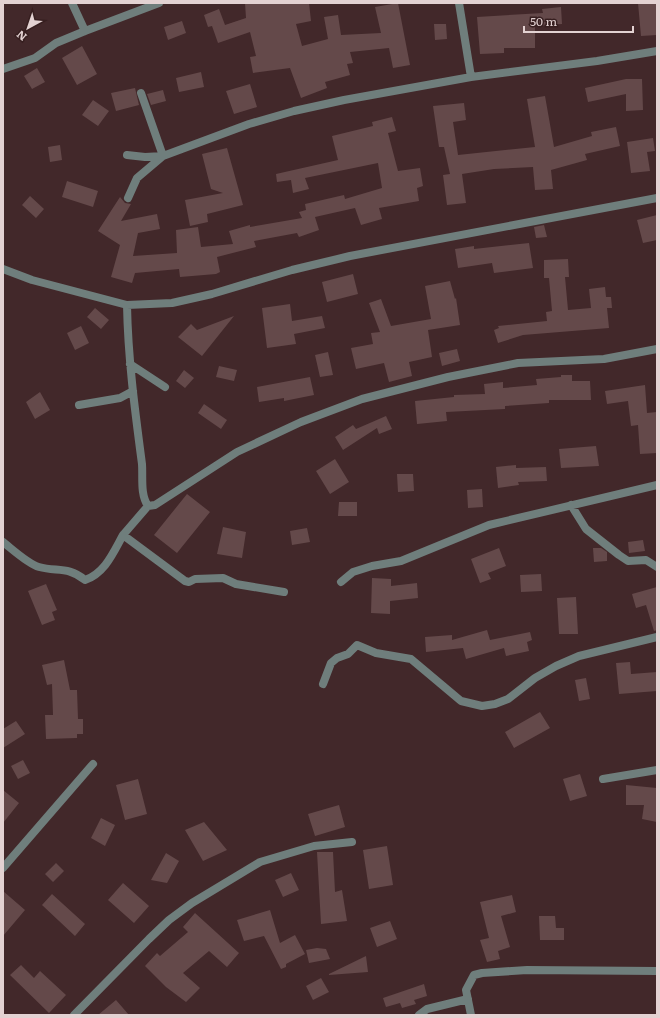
<svg xmlns="http://www.w3.org/2000/svg" width="660" height="1018" viewBox="0 0 660 1018" font-family="Literata,serif">
<rect width="100%" height="100%" fill="#42282a"/>
<!-- building -->
<path fill="#64494a" d="M245,3H309L311,21L296,24L302,46L328,39L324,17L338,15L341,35L381,33L375,7L398,3L410,65L393,68L389,48L350,52L353,63L347,64L350,75L325,82L327,88L301,98L290,68L253,73L250,57L256,56L250,32L218,43L212,26L208,27L204,15L219,9L225,25L246,18Z
M638,3H657V35L641,36Z
M561,7L562,24L535,26V48H504V53L480,54L477,17L543,13L542,9Z
M182,21L186,33L168,40L164,27Z
M434,24H446L447,39L435,40Z
M82,46L97,74L77,85L62,58Z
M37,68L45,82L32,89L24,76Z
M201,72L204,87L179,92L176,78Z
M626,79H642L643,110L626,111V94L588,102L585,88Z
M250,84L257,107L234,114L226,91Z
M135,88L139,105L116,111L111,93Z
M163,90L166,101L151,105L147,94Z
M545,96L554,147L592,136L591,132L616,127L620,146L585,154L587,160L551,170L553,189L535,190L533,167L494,169L462,174L466,203L447,205L443,175L450,174L444,147H439L433,106L464,103L466,120L453,122L458,155L535,147L527,99Z
M93,100L109,111L98,126L82,115Z
M392,117L396,131L388,133L398,171L420,168L423,186L417,188L419,201L379,208L382,219L361,225L355,208L315,217L319,230L299,237L297,233L254,241L256,247L217,257L220,272L216,274L180,277L179,269L135,273L132,283L111,277L120,245L98,231L120,197L125,203L131,204L121,221L157,214L160,229L138,233L133,256L177,253L176,230L198,227L201,247L233,244L229,231L250,225V227L302,218L299,212L306,210L305,204L344,195L345,199L382,188L378,163L305,178L309,189L293,193L291,180L277,182L276,174L338,160L332,136L373,126L372,122Z
M653,138L655,151L647,152L650,171L631,173L627,142Z
M60,145L62,160L50,162L48,147Z
M227,148L243,205L207,214L208,222L190,226L185,200L223,193L211,189L202,154Z
M67,181L98,191L93,207L62,197Z
M30,196L44,209L36,218L22,205Z
M657,215V240L643,243L637,220Z
M544,225L547,237L536,238L534,227Z
M529,243L533,268L494,273L492,263L458,268L455,249L474,246V249Z
M568,259L569,277H565L568,310L591,308L589,289L605,287L606,297H611L612,308H607L609,328L523,335L498,343L494,330L499,328L498,326L547,321L546,312L552,311L549,278H544V260Z
M353,274L358,294L327,302L322,282Z
M450,281L455,299L456,298L460,325L428,330L432,357L409,362L412,376L389,382L384,363L356,369L351,348L373,344L371,333L380,332L369,303L381,299L391,326L431,319L425,286Z
M290,304L292,321L322,316L325,328L294,334L296,344L267,348L262,308Z
M95,308L109,320L101,329L87,317Z
M234,316L202,356L178,337L191,324L197,330Z
M81,326L89,343L75,350L67,333Z
M457,349L460,361L442,366L439,353Z
M328,352L333,375L320,377L315,355Z
M219,366L237,370L234,381L216,377Z
M184,370L194,378L185,388L176,381Z
M561,375H572V381H590L591,400H549V403L505,406V409L446,412L447,421L417,424L415,401L454,397V395L485,394L484,384L503,382V388L537,385L536,379L561,377Z
M310,377L314,395L284,401V398L259,402L257,387Z
M645,385L647,413L657,412V453L640,454L638,425L631,426L628,401L607,404L605,391Z
M40,392L50,410L35,419L26,402Z
M204,404L227,420L221,429L198,413Z
M386,416L392,429L379,434L377,428L343,450L335,437L353,425L356,429Z
M596,446L599,466L561,468L559,449Z
M335,459L349,482L330,494L316,471Z
M516,465V468L546,467L547,481L518,482L519,485L498,488L496,467Z
M397,474H413L414,491L398,492Z
M482,489L483,507L468,508L467,490Z
M187,494L210,512L177,553L154,535Z
M339,502H357V516H338Z
M223,527L246,532L242,558L217,554Z
M307,528L310,542L292,545L290,531Z
M643,540L645,551L629,553L628,542Z
M499,548L506,566L488,573L491,579L480,583L471,559Z
M593,548H601L607,552V561L594,562Z
M541,574L542,591L521,592L520,575Z
M372,578L391,579V586L417,583L418,598L390,601V614L371,613Z
M46,584L57,610L52,612L55,620L42,625L28,591Z
M657,587V630L654,631L646,605L636,608L632,594Z
M576,597L578,634H559L557,598Z
M487,630L490,640L530,632L532,640L527,642L529,651L506,656L504,648L466,659L463,648L426,652L425,637L452,635V640Z
M64,660L70,690H77L78,719H83V734H77V738L46,739L45,715H53L52,684L47,685L42,665Z
M630,662L631,674L657,672V691L619,694L616,663Z
M586,678L590,699L579,701L575,680Z
M540,712L550,728L514,748L505,732Z
M16,721L25,734L3,748V729Z
M23,760L30,773L18,779L11,766Z
M580,774L587,796L570,801L563,779Z
M138,779L147,814L125,820L116,785Z
M626,785L657,788V822L642,819L644,805H626Z
M3,790L19,803L3,823Z
M339,805L345,827L315,836L308,814Z
M101,818L115,825L105,846L91,838Z
M204,822L227,850L203,861L185,830Z
M387,846L393,885L369,889L363,850Z
M317,852H333L335,892L342,890L347,921L321,924Z
M166,853L179,861L167,883L151,880Z
M56,863L64,871L53,882L45,874Z
M291,873L299,890L283,897L275,880Z
M123,883L149,906L134,923L108,900Z
M3,891L25,910L3,936Z
M52,894L85,924L75,936L42,905Z
M512,895L516,912L501,916L510,947L498,951L500,959L487,962L480,940L489,938L480,902Z
M270,910L280,943L295,935L305,954L286,964V967L281,969L264,936L244,941L237,920Z
M195,913L239,953L227,967L209,951L183,973L200,988L186,1002L166,987L145,966L157,953L160,956L188,932L183,927Z
M539,916H555L556,928H564V940H540Z
M390,921L397,939L377,947L370,928Z
M317,948L326,949L330,959L309,963L306,950Z
M366,956L368,972L329,975V974Z
M21,965L34,978L40,971L66,995L49,1013L10,975Z
M321,978L329,992L313,1000L306,986Z
M424,984L427,996L414,1000L416,1004L402,1008L400,1003L386,1007L383,998Z
M116,1000L129,1015H98Z"/>
<g fill="none" stroke-linecap="round" stroke-linejoin="round">
<!-- street -->
<path stroke="#6f7e7c" stroke-width="8" d="M72,3L85,31
M459,3L471,77
M3,69L35,58L56,43L85,31L159,3
M141,93L163,156
M127,155L145,157L163,156L249,124L294,111L344,100L471,77L597,61L657,51
M128,198L137,178L163,156
M3,269L32,280L127,305L172,303L212,294L292,270L350,256L657,198
M127,305C128,359 135,411 142,464C143,478 140,494 148,506
M130,364L165,387
M79,405L120,398L133,391
M571,505L586,529L619,555L628,561L646,560L657,567
M123,535L148,506L155,505L237,452L301,422L362,399L448,377L518,363L604,359L657,349
M3,542C12,549 28,564 39,567C57,572 68,566 85,580C105,573 113,553 123,535L185,581L189,582L195,579L223,578L236,584L284,592
M341,582L353,572L372,566L401,561L489,525L657,485
M323,684L331,663L337,658L348,654L357,645L376,653L411,659L461,701L482,706L495,704L508,699L535,678L556,666L579,656L657,637
M603,779L657,770
M3,868L93,764
M74,1015L149,939L169,920L192,903L260,862L314,846L352,842
M419,1015L427,1009L468,999
M471,1015L466,990L474,975L482,973L527,970L657,971"/>
</g>
<!-- border -->
<rect width="660" height="1018" fill="none" stroke="#e3d2d2" stroke-width="8"/>
<!-- north arrow -->
<g transform="translate(28 28) rotate(220)" stroke="#371f20" stroke-width="3" paint-order="stroke">
<path d="M0-3L7 15L0 10L-7 15Z" fill="#e3d2d2"/>
<text y="-6" font-size="11" font-weight="bold" text-anchor="middle" fill="#e3d2d2">N</text>
</g>
<!-- scale -->
<path d="M524 26v6h109v-6" fill="none" stroke="#e3d2d2" stroke-width="2"/>
<text x="530" y="26" font-size="12" fill="#e3d2d2" stroke="#371f20" stroke-width="3" paint-order="stroke">50 m</text>
</svg>
